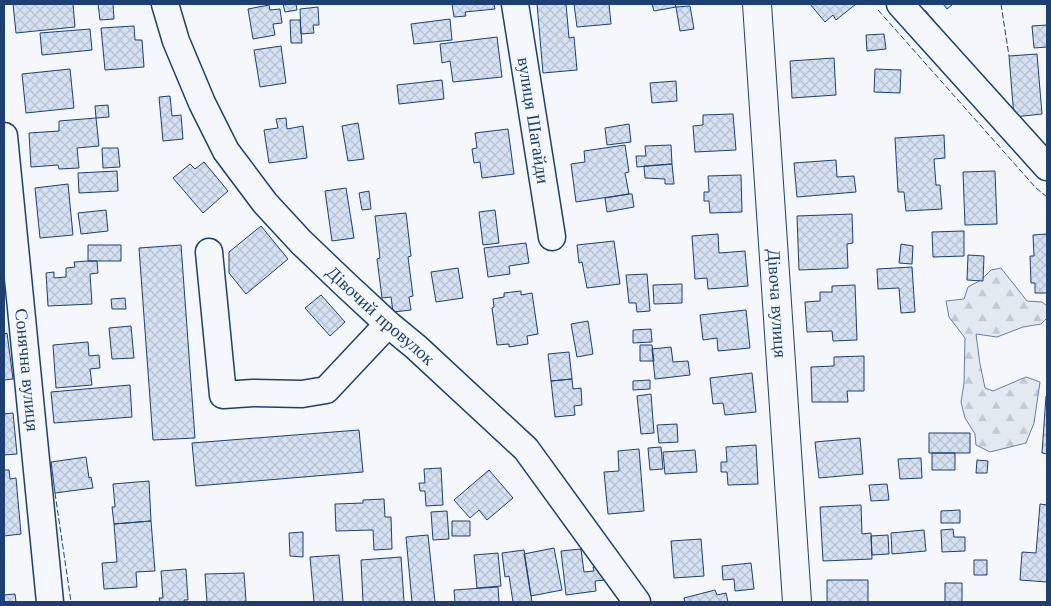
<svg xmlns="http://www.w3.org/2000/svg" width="1051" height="606" viewBox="0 0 1051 606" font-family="'Libre Baskerville',serif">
<defs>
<pattern id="forest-firs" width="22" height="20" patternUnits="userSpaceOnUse" patternTransform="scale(1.25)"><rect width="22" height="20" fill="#e3e9f0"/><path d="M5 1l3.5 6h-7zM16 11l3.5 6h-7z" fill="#c2c9d1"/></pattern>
<pattern id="building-cross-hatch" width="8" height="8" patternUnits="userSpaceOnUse" patternTransform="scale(1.25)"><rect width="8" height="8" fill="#d5e0f0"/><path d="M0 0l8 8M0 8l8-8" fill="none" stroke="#b6c1d1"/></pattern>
</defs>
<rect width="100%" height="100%" fill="#f4f7fb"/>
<!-- forest -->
<path fill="url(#forest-firs)" stroke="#687fa3" d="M1001,268L1027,301L1042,302L1047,306V318L1041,324L1023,327L997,337L976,334L980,364L985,388L993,391L1026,377L1040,382L1034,423L1026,443L990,452L976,445L975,434L965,418L961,402L964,383L965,338L949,317L946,301L964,299L968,287L981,280L991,270Z"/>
<!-- building -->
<path fill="url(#building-cross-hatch)" stroke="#1d3f73" d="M13,4H73L75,27L16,33Z
M98,4H113L114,19L100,20Z
M283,4H296L297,10L285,12Z
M452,4H494L495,9L465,12L466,16L454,17Z
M537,4H566L569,38L574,37L577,70L543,73Z
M574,4H609L611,24L577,27Z
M652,4H675L676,7L654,11Z
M810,4H856L836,20L833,15L825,22Z
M943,4H953L947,9Z
M269,5L270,10L280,9L282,23L273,24L275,35L253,39L248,9Z
M690,6L694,29L680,31L676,7Z
M318,7L319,25H313L314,33L301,34L300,9Z
M450,19L452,40L414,44L411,24Z
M290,20H300L302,43H291Z
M1047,25V47L1034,48L1032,26Z
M134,26L135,40H142L144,67L105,70L101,28Z
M90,29L92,50L42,55L40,33Z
M884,34L886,49L867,51L866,35Z
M497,37L502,77L453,82L450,61L442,63L440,44Z
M281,46L286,83L260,87L254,50Z
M1037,54L1042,114L1014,117L1009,56Z
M834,58L836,95L792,98L790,61Z
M70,69L74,108L26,113L22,74Z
M875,69L901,70L900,93L874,92Z
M442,80L444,99L399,104L397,85Z
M676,81L677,101L652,103L650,83Z
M170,96L172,116L181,115L183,139L163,141L159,97Z
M108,105L109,117L96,118L95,106Z
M733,114L736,150L695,152L693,126L703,125V115Z
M96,118L99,146L77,148L79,168L59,169L58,165L31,167L29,133L59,131V121Z
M286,118L287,129L303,126L307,158L269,163L264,130L278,128L276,119Z
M358,123L364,159L348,161L342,126Z
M629,124L631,142L607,145L605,128Z
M508,129L514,174L482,178L480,162L474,163L472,149L477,148L475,133Z
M944,135L945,158L934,159L936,185H940L942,209L906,211L904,192H898L895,138Z
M625,145L629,172L625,173L629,194L576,202L571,164L585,162L584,151Z
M671,145L672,164L637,167L636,156H646L645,146Z
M102,148H118L120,167L103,168Z
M836,160L837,177L854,176L856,192L797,197L794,163Z
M204,162L228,191L203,213L173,178L190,164L195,169Z
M672,164L674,184H665V179L645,178L644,166Z
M117,171L118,191L79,193L78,173Z
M995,171L997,224L965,225L963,172Z
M741,175L742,212L710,213L709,201H704V192H709L708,176Z
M68,184L73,235L40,238L35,188Z
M346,188L354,238L332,241L325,191Z
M369,191L371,209L362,210L359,193Z
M629,194H632L634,207L607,212L605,198Z
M106,210L108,231L81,234L78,213Z
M495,210L499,243L483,245L479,212Z
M406,213L411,256L408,257L413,296L409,297L411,310L393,312L391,297L382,298L377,259L380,258L375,216Z
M852,214L853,243L847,244L848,268L799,270L797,216Z
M261,226L288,259L246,294L229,273V252Z
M964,231V256L933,257L932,232Z
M718,234L719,253L745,251L748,286L708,289L707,278L695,279L692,236Z
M1047,234V293H1035V283H1031L1030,256H1034L1033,235Z
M614,241L620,284L587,288L582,262L579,263L577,245Z
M526,243L529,263L509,266L510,274L488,277L484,248Z
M901,244L913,246L912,264L899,263Z
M88,245H121V261H88Z
M181,245L195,438L153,440L139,248Z
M968,255L984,256L983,281L967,280Z
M88,261H97L98,273L90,274L92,304L48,306L46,273L54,272V278L66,277V268L75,267L74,262Z
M912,267L915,312L901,313L899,288L878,289L877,269Z
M458,268L463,298L436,302L431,272Z
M647,274L650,311L637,312L636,303H629L626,275Z
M682,284V303L654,304L653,285Z
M855,285L857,340L833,341L832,331L807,332L805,302L820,301V292H832V286Z
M521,291V295L532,293L538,334L527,336L528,344L509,347V344L497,345L492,308L494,307L493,299L504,297V293Z
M321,295L345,322L330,336L305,308Z
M125,298L126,309H112L111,299Z
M746,310L750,348L718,351L717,338L703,340L700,315Z
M588,321L593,354L577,357L571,324Z
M131,326L134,358L112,359L109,328Z
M651,329L652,342L633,343V330Z
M7,333L13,379L4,380V334Z
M88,342L89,356L99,355L100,368L90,369L92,385L56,388L53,345Z
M640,345H652L654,361H640Z
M671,347L673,362L688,361L690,375L655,379L652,349Z
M569,352L572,379L551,381L548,354Z
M864,356V391H847L848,402H812L811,367L834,366V357Z
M752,373L756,412L725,415L723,403L713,404L710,378Z
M572,379L573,389L581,388L582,405L574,406L575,415L555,417L551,381Z
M650,380V389L633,390V381Z
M130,385L132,417L54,423L51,392Z
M651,394L654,433L641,434L637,396Z
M1046,396H1047V454L1042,453Z
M13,413L17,454L4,455V414Z
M677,424L678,442L659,443L657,425Z
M359,430L363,472L196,486L192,443Z
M929,433H970V453H929Z
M860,438L863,474L819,478L815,442Z
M756,445L758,484L728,485L727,472H721V462H727L726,447Z
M661,447L663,469L650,470L648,448Z
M639,449L644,511L608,514L604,472L619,471L618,451Z
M695,450L697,472L665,474L663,452Z
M932,453H955V470H932Z
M86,457L89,478L91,477L93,488L55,493L51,462Z
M921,458L922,478L900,479L898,459Z
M977,460L988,461L987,473H976Z
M441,468L443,505L426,506L425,491H420L419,483H425L424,469Z
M4,470H9L10,479L16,478L21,534L4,536Z
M489,470L513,498L487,520L479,510L470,518L454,500Z
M149,481L151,521L114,524L112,507H115L113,484Z
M887,484L889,500L871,501L869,485Z
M384,499L385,517H391L392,549L374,550L373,530L336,531L335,504L363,503V500Z
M1040,504L1047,505V582L1020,580L1022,552L1036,553Z
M861,505L862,534L871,533L872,559L823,561L820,507Z
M960,510V523H941V511Z
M447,511L449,539L433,540L431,512Z
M151,521L155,571L136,572L137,587L104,589L102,563L117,562L114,524Z
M452,521H470V536H452Z
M953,529L954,537H965V551L942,552L941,530Z
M924,530L926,551L892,554L891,533Z
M303,532V557L290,556L289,533Z
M428,535L435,602H412L406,537Z
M888,535L889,554L872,555L871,536Z
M701,539L704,576L674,578L671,541Z
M554,548L562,590L531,596L524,554Z
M581,549L584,572L594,571L593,567L604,566L606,580L595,581L596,591L566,595L561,551Z
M524,550L532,602H513L509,576L505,577L502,553Z
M498,553L501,586L477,588L474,555Z
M339,555L343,602H314L310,557Z
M401,557L404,602H363L361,560Z
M974,560H987V575H974Z
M751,563L754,589L735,591L734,579L723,580L722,566Z
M186,569L188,600H184V602H160L159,598H163L161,571Z
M244,573L246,601L239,602H207L205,574Z
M827,580H868V602H827Z
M945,583H962V602H945Z
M498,587L499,602H455L454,590Z
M715,590L717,595L726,593L728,602H685L684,598Z
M15,594L16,602H4V595Z"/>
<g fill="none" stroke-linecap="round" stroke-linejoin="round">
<defs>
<g id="minor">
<path id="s1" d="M165,4L176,41L202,103L226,151L265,203L301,242L346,285L388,324L416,347L526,449L637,602"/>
<path id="s2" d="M515,4L552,237"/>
<path d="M900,4L1047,167"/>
<path id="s3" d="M4,136L50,602"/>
<path d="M209,252L223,395L253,393L302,394L326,390L388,324"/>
</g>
<g id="major">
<path id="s4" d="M757,4L797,602"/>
</g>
</defs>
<!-- minor casing -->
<use href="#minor" stroke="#1d3f73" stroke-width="29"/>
<!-- major casing -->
<use href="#major" stroke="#1d3f73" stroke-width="30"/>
<!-- minor -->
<use href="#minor" stroke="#f4f7fb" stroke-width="26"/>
<!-- major -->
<use href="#major" stroke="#f4f7fb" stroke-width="28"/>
<!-- fence -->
<path stroke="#1d3f73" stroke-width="1" stroke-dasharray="6 2.5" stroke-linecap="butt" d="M1001,4L1009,56
M878,10L1036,188L1047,197
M925,10L941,29
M55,493L71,602"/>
</g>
<g text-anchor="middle" stroke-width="4" stroke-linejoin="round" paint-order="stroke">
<!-- street labels -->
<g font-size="18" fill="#1d3f73" stroke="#f4f7fb">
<text dy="6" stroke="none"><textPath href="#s2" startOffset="118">вулиця Шагайди</textPath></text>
<text dy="6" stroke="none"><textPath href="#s4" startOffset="300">Дівоча вулиця</textPath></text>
<text dy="6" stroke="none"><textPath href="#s1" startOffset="386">Дівочий провулок</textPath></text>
<text dy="6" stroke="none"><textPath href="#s3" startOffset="235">Сонячна вулиця</textPath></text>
</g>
</g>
<!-- border -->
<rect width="1051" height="606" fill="none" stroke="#1d3f73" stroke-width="10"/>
</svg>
